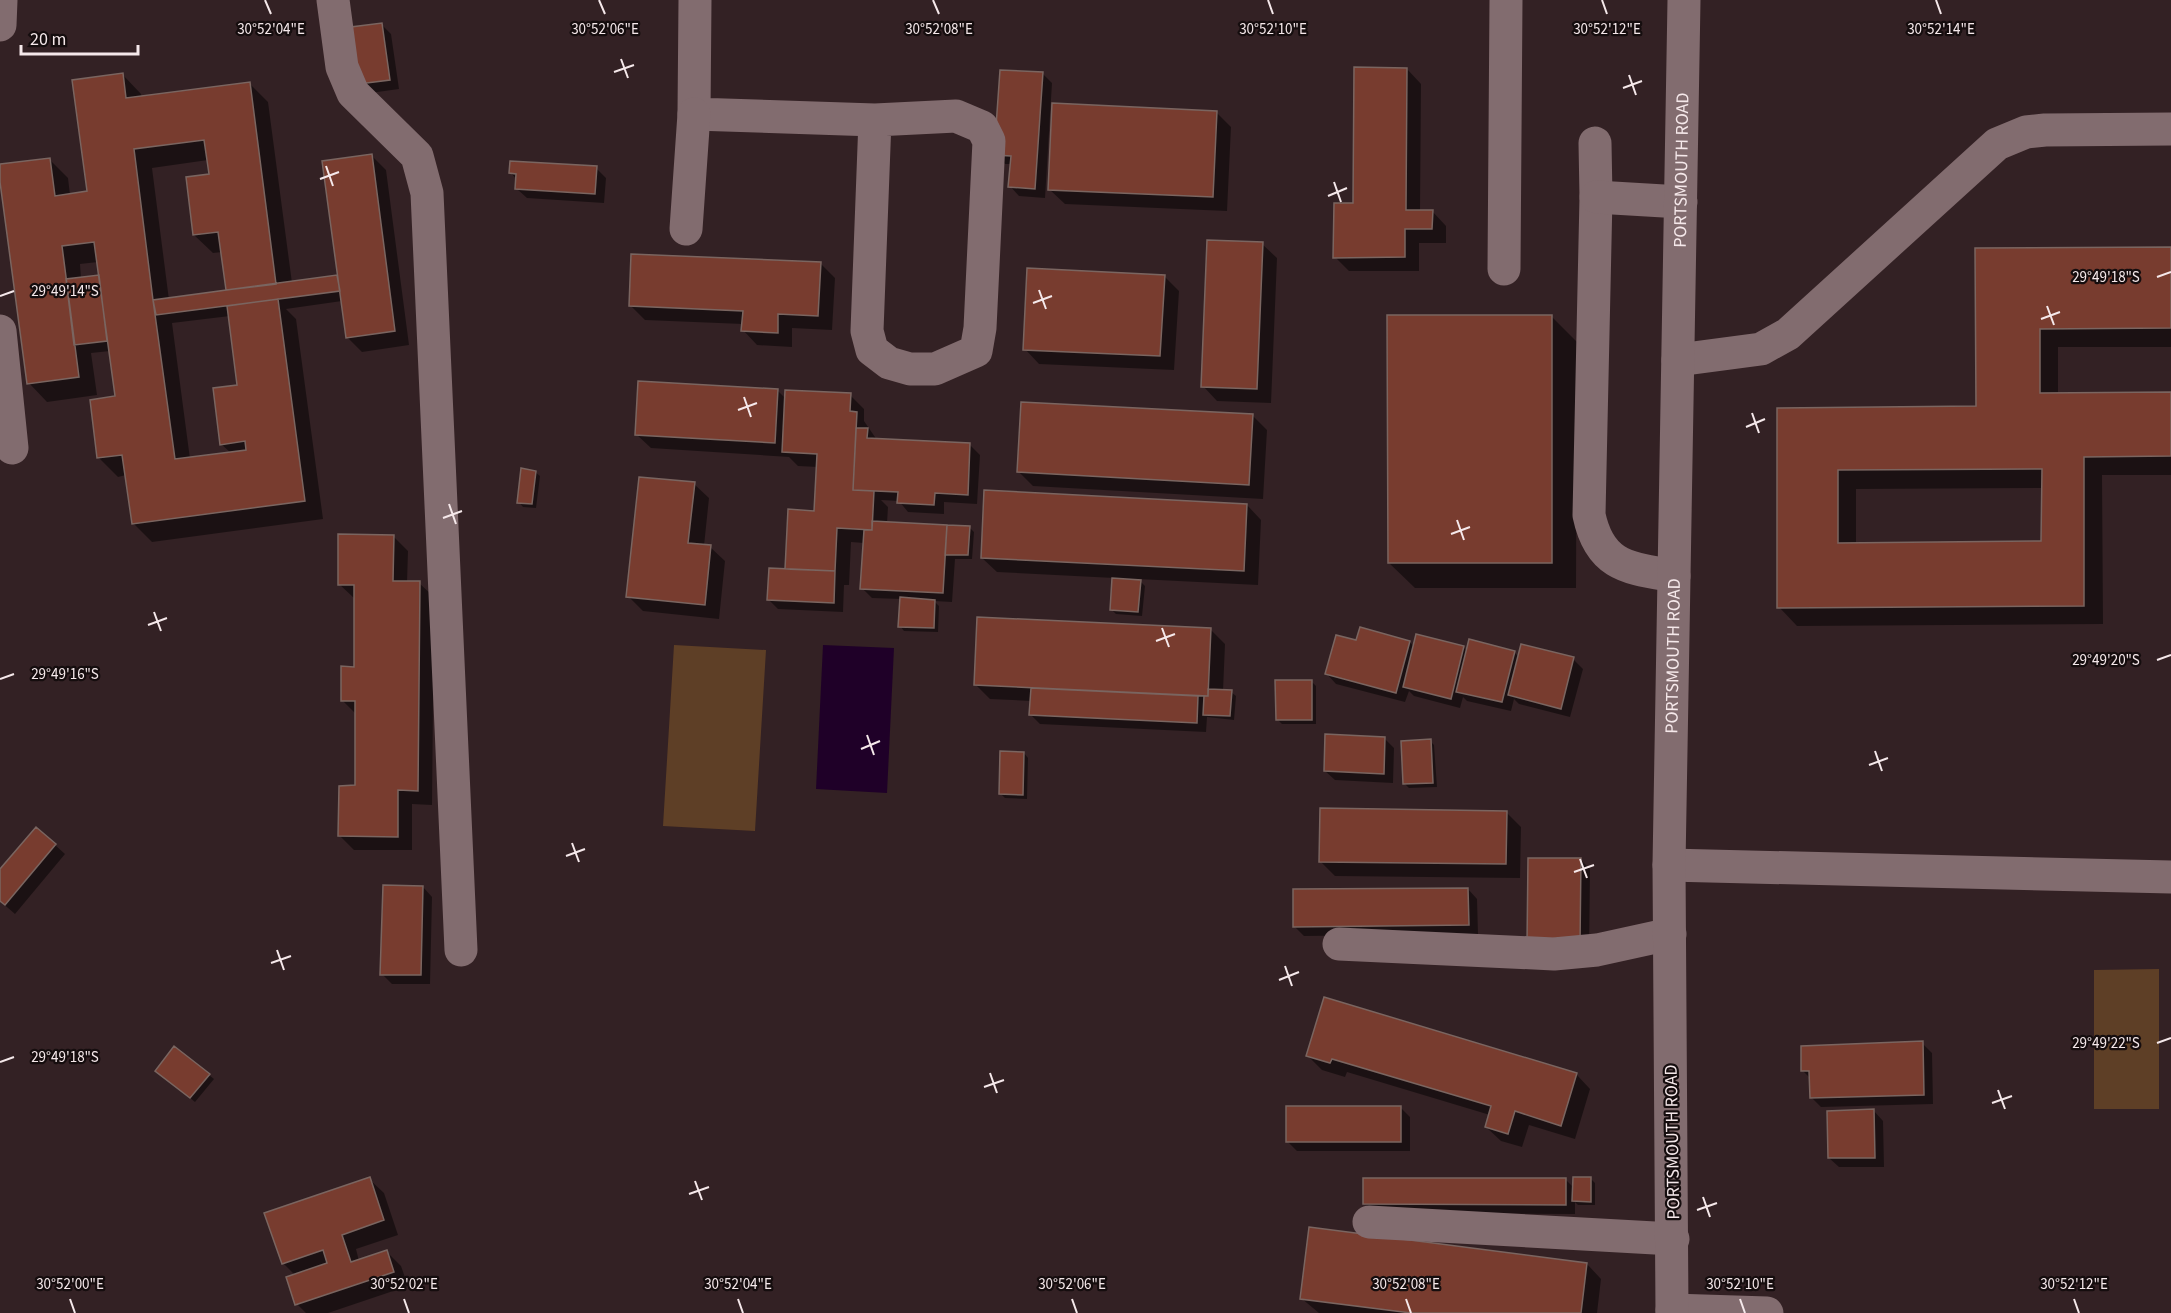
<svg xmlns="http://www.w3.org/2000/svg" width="2171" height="1313" viewBox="0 0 2171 1313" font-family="'Source Sans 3',sans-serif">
<rect width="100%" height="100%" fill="#332124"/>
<!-- green -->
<path fill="#5e3f26" d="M674,645L766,650L755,831L663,826Z
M2159,969V1109H2094V970Z"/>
<!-- water -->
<path fill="#1f0028" d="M823,645L894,648L887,793L816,789Z"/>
<!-- shadow -->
<path fill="#0007" fill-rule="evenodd" d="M381,24L391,34L399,89L370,93L361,83Z
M1407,69L1421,84L1420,211H1432L1446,226V243H1419V271H1349L1335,257Z
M1043,74L1052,83L1045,198L1019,196L1010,186L1011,164H1005L996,154Z
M123,75L141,94L142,98L249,83L268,102L292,283L336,277L340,280L371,155L386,170L409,345L362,352L347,337L342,301L286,309L296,319L323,519L152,542L133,523L126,475L118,477L99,458L116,398L110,351L91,353L97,395L47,402L29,383L0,166L49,159L68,178L70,195L88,193ZM208,160L210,175L194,235L213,253L222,252L229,291L169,300L152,168ZM98,262L100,276L81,278L80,264ZM230,316L239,386L221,444L231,453L190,459L172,323Z
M1216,112L1231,127L1227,211L1065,204L1050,190Z
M596,168L606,178L604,203L527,198L517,189V180L511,173Z
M1262,244L1277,258L1271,403L1217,401L1203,386Z
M2171,249V347H2058V395L2171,394V475H2102L2103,624L1797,626L1779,607V409L1977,408V250ZM2043,488L2042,543L1856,544V489Z
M820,263L835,278L832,330L792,328V347L757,345L743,330V324L645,320L630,305Z
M1164,276L1179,291L1174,370L1039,364L1025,349Z
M1552,317L1577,342L1576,588H1415L1389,563Z
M778,391L786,399L850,395L864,409V421L877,440L970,445L980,455L977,504L944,502V514L908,512L899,501L881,500L888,507L887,523L969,527L974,532L972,559H955L952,602L934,601L939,606L938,632L904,631L900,626L901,599L872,598L862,588L864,543L851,542L849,585H844L843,612L778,609L768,599L815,512L818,467L798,466L789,457L651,448L636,434Z
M1253,416L1267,430L1263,499L1033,486L1018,471Z
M535,472L540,476L536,508L523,507L519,502Z
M694,484L709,498L704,546L710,547L725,561L719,619L643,611L628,596Z
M1247,505L1261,520L1258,585L1138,579L1145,586L1142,616L1116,614L1111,609L1114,578L997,572L982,558Z
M393,536L408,551L407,583H419L434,597L432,805L412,804V850H354L340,836L356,787L357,715L342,700L355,668V599L339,584Z
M1361,629L1410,642L1414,647H1463L1467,651L1514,652L1519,657L1573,659L1583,669L1570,717L1519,704L1514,699L1511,711L1467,701L1463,697L1460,708L1414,696L1409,691L1405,702L1336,684L1327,674L1357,642Z
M1211,630L1225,644L1223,691L1231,692L1236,696L1234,720L1207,717L1206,732L1040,724L1031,715V701L990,699L975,684Z
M1312,682L1316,686V724H1282L1277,719Z
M1385,739L1394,748L1393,783L1335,780L1325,771Z
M1430,741L1434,745L1437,787L1409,788L1404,783Z
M1024,753L1028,758L1027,799L1005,798L1000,793Z
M1506,812L1521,827L1520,878L1335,876L1320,861Z
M55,845L65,854L15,914L0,901V871Z
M1581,860L1590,869L1589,954L1538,953Z
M423,887L432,897L430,984H392L382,974Z
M1468,889L1477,899L1478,934L1304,936L1294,926Z
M1922,1043L1932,1053L1933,1104L1821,1107L1812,1098L1811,1079L1803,1071Z
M175,1048L214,1079L195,1102L162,1075Z
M1308,1056L1576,1074L1590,1089L1575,1139L1529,1125L1522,1147L1501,1141L1486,1127L1490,1115L1347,1072L1345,1077L1322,1070Z
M1400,1107L1410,1117V1151H1297L1287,1141Z
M1874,1111L1883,1121L1884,1167H1839L1829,1158Z
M1590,1178L1595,1183V1205H1578L1575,1202V1214L1374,1213L1364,1203L1566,1180L1574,1188Z
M369,1179L384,1193L398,1235L356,1249L359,1261L386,1251L401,1266L408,1286L328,1313H306L297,1304L295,1275L283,1263Z
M1587,1264L1601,1279L1597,1313H1319L1301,1298Z"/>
<!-- building -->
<path fill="#783c2f" stroke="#7a6560" stroke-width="1.5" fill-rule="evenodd" d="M382,23L390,80L359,84L351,27Z
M1354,67L1407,68L1406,210H1433L1432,229H1405V257L1333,258L1334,203H1353Z
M1000,70L1043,72L1035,189L1008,187L1011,156L994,155Z
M123,73L126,98L250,82L276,284L226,290L218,232L193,235L186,177L209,174L204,140L134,149L153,300L175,459L246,450L245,441L220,445L213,388L237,385L227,306L278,299L305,501L132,524L122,455L97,458L90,400L115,396L94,242L62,246L79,377L27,384L0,182V164L50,158L55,196L87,191L72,80Z
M1052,103L1217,111L1213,197L1048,190Z
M372,154L395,331L346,338L322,161Z
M510,161L597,166L595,194L515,189L516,174L509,173Z
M1207,240L1263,242L1257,389L1201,387Z
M2171,247V328L2040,329V393L2171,392V456L2084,457V606L1777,608V408L1976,406L1975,248ZM2042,469L2041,541L1838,543V470Z
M631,254L821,262L818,316L778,314V333L741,331L743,311L629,306Z
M1027,268L1165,275L1160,356L1023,350Z
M99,275L107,341L74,345L66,279Z
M337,275L340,291L156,315L153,300Z
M1387,315H1552V563H1388Z
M638,381L778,389L775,443L635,435Z
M785,390L851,393L850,411L857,412L853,490L874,491L872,530L837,528L835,571L785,569L788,509L814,511L817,454L782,452Z
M1021,402L1253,414L1249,485L1017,472Z
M856,428H868L867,438L970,443L968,495L935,493L934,505L897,503L898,492L853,490Z
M521,468L536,471L532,504L517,503Z
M639,477L695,482L688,543L711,545L705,605L626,597Z
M984,490L1247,504L1244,571L981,558Z
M872,521L947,525L943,593L860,589L864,530H872Z
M947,525L970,526L968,555H945Z
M338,534L394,535L393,581H420L418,791L398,790V837L338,836L339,786L355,785V701H341V666L354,667V585H338Z
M769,568L835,571L834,603L767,600Z
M1112,578L1141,580L1138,612L1110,610Z
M900,597L935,600L934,628L898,627Z
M977,617L1211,628L1208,696L974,685Z
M1360,627L1410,641L1396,693L1325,674L1336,635L1356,640Z
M1416,634L1464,646L1451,699L1403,687Z
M1469,639L1515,651L1502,702L1456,692Z
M1521,644L1574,657L1561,709L1508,695Z
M1275,680H1312V720H1276Z
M1031,688L1198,696L1197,723L1029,715Z
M1208,689L1232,690L1230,716L1203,715L1204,696H1208Z
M1325,734L1385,737L1384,774L1324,771Z
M1431,739L1433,783L1403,784L1401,741Z
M1000,751L1024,752L1023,795L999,794Z
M1320,808L1507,811L1506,864L1319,862Z
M36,827L56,844L5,905L0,901V869Z
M1528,858H1581L1580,945L1527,944Z
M383,885L423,886L421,975H380Z
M1468,888L1469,925L1293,927V889Z
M1324,997L1577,1073L1561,1126L1515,1111L1508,1134L1485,1127L1491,1106L1332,1059L1330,1063L1306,1056Z
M1923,1041L1924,1095L1810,1098L1809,1071H1801V1046Z
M174,1046L210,1074L190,1098L155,1071Z
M1286,1106H1401V1142H1286Z
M1874,1109L1875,1158H1828L1827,1111Z
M370,1177L384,1220L342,1235L351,1262L387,1250L394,1272L295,1305L286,1277L327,1263L323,1250L282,1264L264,1213Z
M1573,1177H1591V1202L1572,1201Z
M1363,1178H1566V1205L1363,1204Z
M1309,1227L1587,1263L1581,1313H1411L1300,1299Z"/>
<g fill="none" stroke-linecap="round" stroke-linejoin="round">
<!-- minor -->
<g stroke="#826c6f" stroke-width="33">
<path d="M333,0L342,67L353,93L417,156L427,193L461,950"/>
<path d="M695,0L694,114L875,120L956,116L982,127L989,141L980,328L976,351L935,369H910L889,363L872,350L867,331L875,120"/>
<path d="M0,25L1,0"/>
<path d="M1595,143L1596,197L1589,515C1600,567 1629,568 1674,576"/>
<path d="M1596,197L1681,202"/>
<path d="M686,229L694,114"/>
<path d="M1504,269L1506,0"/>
<path d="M0,331L12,448"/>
<path d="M1678,360L1761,349L1788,334L1997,144L2026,132L2045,130L2171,129"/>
<path d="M1669,865L2171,877"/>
<path d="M1339,944L1554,954L1597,950L1670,934"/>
<path d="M1369,1222L1673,1239"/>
<path d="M1672,1310L1767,1313"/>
<path id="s1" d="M1672,1313L1669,865L1684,0"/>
</g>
</g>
<!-- ticks -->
<path fill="none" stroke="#f5e8ea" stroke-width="2" d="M265,0L271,14M599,0L605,14M933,0L939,14M1268,0L1273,14M1602,0L1607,14M1936,0L1941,14M621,59L628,78M614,72L634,65M1629,75L1636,95M1623,88L1642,81M326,166L333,186M320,179L339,172M1334,182L1341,202M1328,196L1347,188M2157,277L2171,272M1039,290L1046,309M0,296L14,291M1033,303L1052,296M2047,306L2054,325M2041,319L2060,312M744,397L751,417M738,410L757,403M1752,413L1759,433M1746,427L1765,419M449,504L456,524M443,518L462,511M1457,520L1464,540M1451,534L1470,527M154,612L161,631M148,625L167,618M1162,628L1169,647M1156,641L1175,634M2157,660L2171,655M0,679L14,674M867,735L874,755M861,749L880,741M1875,751L1882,771M1869,765L1888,758M572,843L579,862M566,856L585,849M1580,859L1587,878M1574,872L1594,865M277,950L284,970M271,963L291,956M1285,966L1292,986M1279,980L1299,972M2157,1043L2171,1038M0,1062L14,1057M990,1073L997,1093M984,1087L1004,1080M1998,1090L2005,1109M1992,1103L2012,1096M695,1181L702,1200M689,1194L709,1187M1703,1197L1710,1217M1697,1210L1717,1203M70,1299L75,1313M404,1299L409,1313M738,1299L743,1313M1072,1299L1077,1313M1406,1299L1411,1313M1740,1299L1745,1313M2074,1299L2079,1313"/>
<g text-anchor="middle" stroke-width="4.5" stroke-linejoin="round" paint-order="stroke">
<!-- street labels -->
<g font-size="18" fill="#f5e8ea" stroke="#150d0e">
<text dy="6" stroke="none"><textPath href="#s1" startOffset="1143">PORTSMOUTH ROAD</textPath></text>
<text dy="6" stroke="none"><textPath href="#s1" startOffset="657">PORTSMOUTH ROAD</textPath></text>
<text transform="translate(1672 1142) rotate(-91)" y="6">PORTSMOUTH ROAD</text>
</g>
</g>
<g font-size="15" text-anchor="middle" fill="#f5e8ea" stroke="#150d0e" stroke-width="4.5" stroke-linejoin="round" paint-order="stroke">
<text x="271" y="34">30°52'04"E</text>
<text x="605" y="34">30°52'06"E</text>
<text x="939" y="34">30°52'08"E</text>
<text x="1273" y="34">30°52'10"E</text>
<text x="1607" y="34">30°52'12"E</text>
<text x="1941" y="34">30°52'14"E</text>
<text x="2106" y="282">29°49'18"S</text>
<text x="65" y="296">29°49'14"S</text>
<text x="2106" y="665">29°49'20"S</text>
<text x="65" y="679">29°49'16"S</text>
<text x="2106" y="1048">29°49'22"S</text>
<text x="65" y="1062">29°49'18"S</text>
<text x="70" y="1289">30°52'00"E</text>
<text x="404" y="1289">30°52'02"E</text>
<text x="738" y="1289">30°52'04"E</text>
<text x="1072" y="1289">30°52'06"E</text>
<text x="1406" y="1289">30°52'08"E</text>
<text x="1740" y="1289">30°52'10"E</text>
<text x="2074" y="1289">30°52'12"E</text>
</g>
<!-- scale -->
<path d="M21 45v9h117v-9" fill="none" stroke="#f5e8ea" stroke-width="3"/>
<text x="30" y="45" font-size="18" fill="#f5e8ea" stroke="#150d0e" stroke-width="4.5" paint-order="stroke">20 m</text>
</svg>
